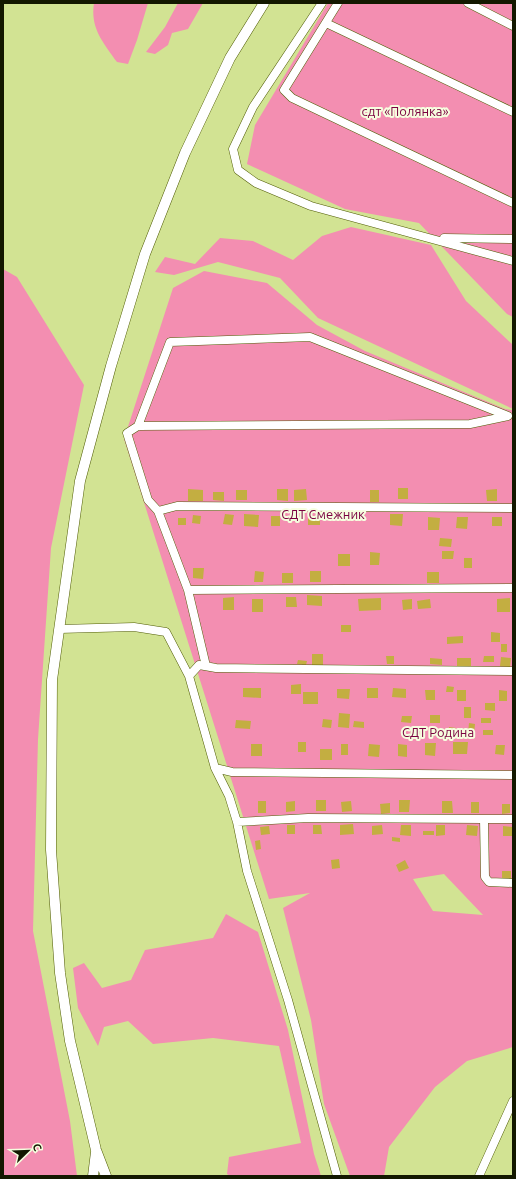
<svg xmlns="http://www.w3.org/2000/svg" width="516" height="1179" viewBox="0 0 516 1179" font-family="Ubuntu,sans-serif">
<rect width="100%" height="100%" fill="#d2e393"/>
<!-- green -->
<path fill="#f38eb1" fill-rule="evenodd" d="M94,3H148L137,40L128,64L117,62C103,42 90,28 94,3Z
M178,3H203L188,29L172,33L168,45L155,54L146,52L165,27Z
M328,3H513V317L507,314L419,223L345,209L247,164L255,125Z
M351,227L431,245L466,301L513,345V409L318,318L280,278L218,262L174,275L155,272L165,257L195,264L220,238L253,241L293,260L322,236Z
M3,269L17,277L84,385L51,548L38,739L33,931L70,1121L77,1176H3Z
M204,271L267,283L317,325L365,351L505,409L513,410V1047L467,1061L435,1087L389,1147L384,1176H350L324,1104L311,1020L283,908L310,893L269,899L124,439L173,288ZM444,874L483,915L433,911L413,879Z
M226,914L258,932L288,1030L314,1154L321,1176H230L227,1174L229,1157L301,1143L279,1046L213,1038L153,1044L128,1021L104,1027L98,1046L78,1008L73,968L84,963L102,988L131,980L145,950L213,938Z"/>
<!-- building -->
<path fill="#c3ae41" d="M398,488H408V499H398Z
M188,489L203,490V501H188Z
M277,489H288V501L277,500Z
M306,489L307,500L294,501V490Z
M497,489V501H487L486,490Z
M236,490H247V500H236Z
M370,490H379V502H370Z
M213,492H224V501L213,500Z
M225,514L234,515L232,525L223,524Z
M244,514L259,515L258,527L244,526Z
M390,514H403L402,526L390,525Z
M193,515L201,516L200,524L192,523Z
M271,516H280V526H271Z
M308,516H320V525H308Z
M428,517L440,518L439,530H428Z
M457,517H468L467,529L456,528Z
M492,517H502V526H492Z
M178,518H186V525H178Z
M440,538L452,539L451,547L439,546Z
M442,551H454L453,559H442Z
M370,552L380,553L379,565H370Z
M338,554H350V566H338Z
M464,558H472V568H464Z
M193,568H204L203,579L193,578Z
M255,571L264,572L263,582H254Z
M310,571H321V582H310Z
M427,572H439V583H427Z
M282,573H293V583H282Z
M307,595L322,596V606L307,605Z
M234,597V610H223V598Z
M286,597H296L297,607H286Z
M381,598V610L359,611L358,599Z
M510,598V612H497V599Z
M252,599H263V612H252Z
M412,599V609L403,610L402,600Z
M430,599L431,608L418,609L417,601Z
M341,625H351V632H341Z
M491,632L500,633V642H491Z
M463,636V643L447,644V637Z
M501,644H507V652H501Z
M312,654H323V666H312Z
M386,656H394V664H387Z
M484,656H494V662H483Z
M501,657L511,658L510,667L500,666Z
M430,658L442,659V665L430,664Z
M457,658H471V666H457Z
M298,660L307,661L306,665L297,664Z
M301,684V694H291V685Z
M447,686L454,687L453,692H446Z
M243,688H261V698L243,697Z
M367,688H378V698H367Z
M393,688L406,689V698L392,697Z
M337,689H350L349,699L337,698Z
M425,690H435V700H426Z
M457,690H466V701H457Z
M499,690L507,691V701H499Z
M303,692H318V704H303Z
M485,703H495V711L485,710Z
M464,707H471V718H464Z
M339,713L350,714L349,728L338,727Z
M430,715H440V723H430Z
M402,716H412L411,723L401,722Z
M481,718H491V723H481Z
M323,719L332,720L331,728L322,727Z
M236,720L251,721L250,729L235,728Z
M354,721L364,722V728L353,727Z
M469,723L475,724L474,734L468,733Z
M449,727L456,728L455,736H449Z
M483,730H493V735H483Z
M298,742H306V752H298Z
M453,742H468L467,754H453Z
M425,743H436L435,756L425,755Z
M251,744H262V756H251Z
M341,744H348V755H341Z
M369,744L380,745L379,757L368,756Z
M398,744L407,745V757L398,756Z
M496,745H505L504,755L495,754Z
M320,749H332V760H320Z
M316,800H326V811H316Z
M399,800H410L409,812H399Z
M258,801H266V813H258Z
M295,801V811L286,812V802Z
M351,801L352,811L342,812L341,802Z
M442,801H452L453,813H442Z
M471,802H479V813H471Z
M390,803V813L381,814L380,804Z
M502,804H510V813L502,814Z
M353,824L354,834L340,835V825Z
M287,825H295V834H287Z
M313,825H321L322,834H313Z
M382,825L383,834L372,835V826Z
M401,825H411V836L400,835Z
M436,825H445V835L436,836Z
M467,825L478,826L477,836L466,835Z
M269,826L270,834L261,835L260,827Z
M503,826L512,827V836H503Z
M423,831H434V835H423Z
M392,837L400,838V842L392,841Z
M260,840L261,849L256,850L255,841Z
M339,859L340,868L332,869L331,860Z
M405,860L409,868L399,872L396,865Z
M502,871H511V879L502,880Z"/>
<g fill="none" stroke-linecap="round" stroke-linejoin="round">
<defs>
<path id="minor" d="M322,3L253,107L233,149L238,170L256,183L311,206L513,261
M338,3L284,90L292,98L513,203
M468,3L513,26
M326,23L513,112
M444,238L513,239
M138,426L170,342L310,337L508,416L470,424L138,426L127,433L148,500L158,511
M188,590L158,511L177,506L513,508
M59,629L134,627L166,632L189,676
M206,666L188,590L513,588
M513,671L216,668L199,665L189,676L215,768L232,772L513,775
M215,768L229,796L237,822L247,871L288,1000L337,1176
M513,819H484L485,877L489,882L513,883
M237,822L308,818L484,819
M479,1176L513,1101"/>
<path id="tertiary" d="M93,1176L96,1152
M106,1176L96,1150L70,1041L60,973L51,850L52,680L80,481L111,366L145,254L185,153L230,58L264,3"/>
</defs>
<!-- minor casing -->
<use href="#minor" stroke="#515d05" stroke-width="9"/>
<!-- tertiary casing -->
<use href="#tertiary" stroke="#515d05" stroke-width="11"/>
<!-- minor -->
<use href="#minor" stroke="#fff" stroke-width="8"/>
<!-- tertiary -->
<use href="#tertiary" stroke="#fff" stroke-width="10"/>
</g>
<g text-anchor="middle" stroke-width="4" stroke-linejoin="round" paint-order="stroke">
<!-- park labels -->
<g font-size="13" fill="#7a0040" stroke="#f6fedf">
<text x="405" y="116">сдт «Полянка»</text>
<text x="323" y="519">СДТ Смежник</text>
<text x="438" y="737">СДТ Родина</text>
</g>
</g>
<!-- border -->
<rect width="516" height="1179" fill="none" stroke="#131800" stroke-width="8"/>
<!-- north arrow -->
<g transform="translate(28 1151) rotate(67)" stroke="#f6fedf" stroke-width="3" paint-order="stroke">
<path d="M0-3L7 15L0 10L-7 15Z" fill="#131800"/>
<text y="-6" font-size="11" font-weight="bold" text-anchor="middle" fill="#131800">С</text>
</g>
</svg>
